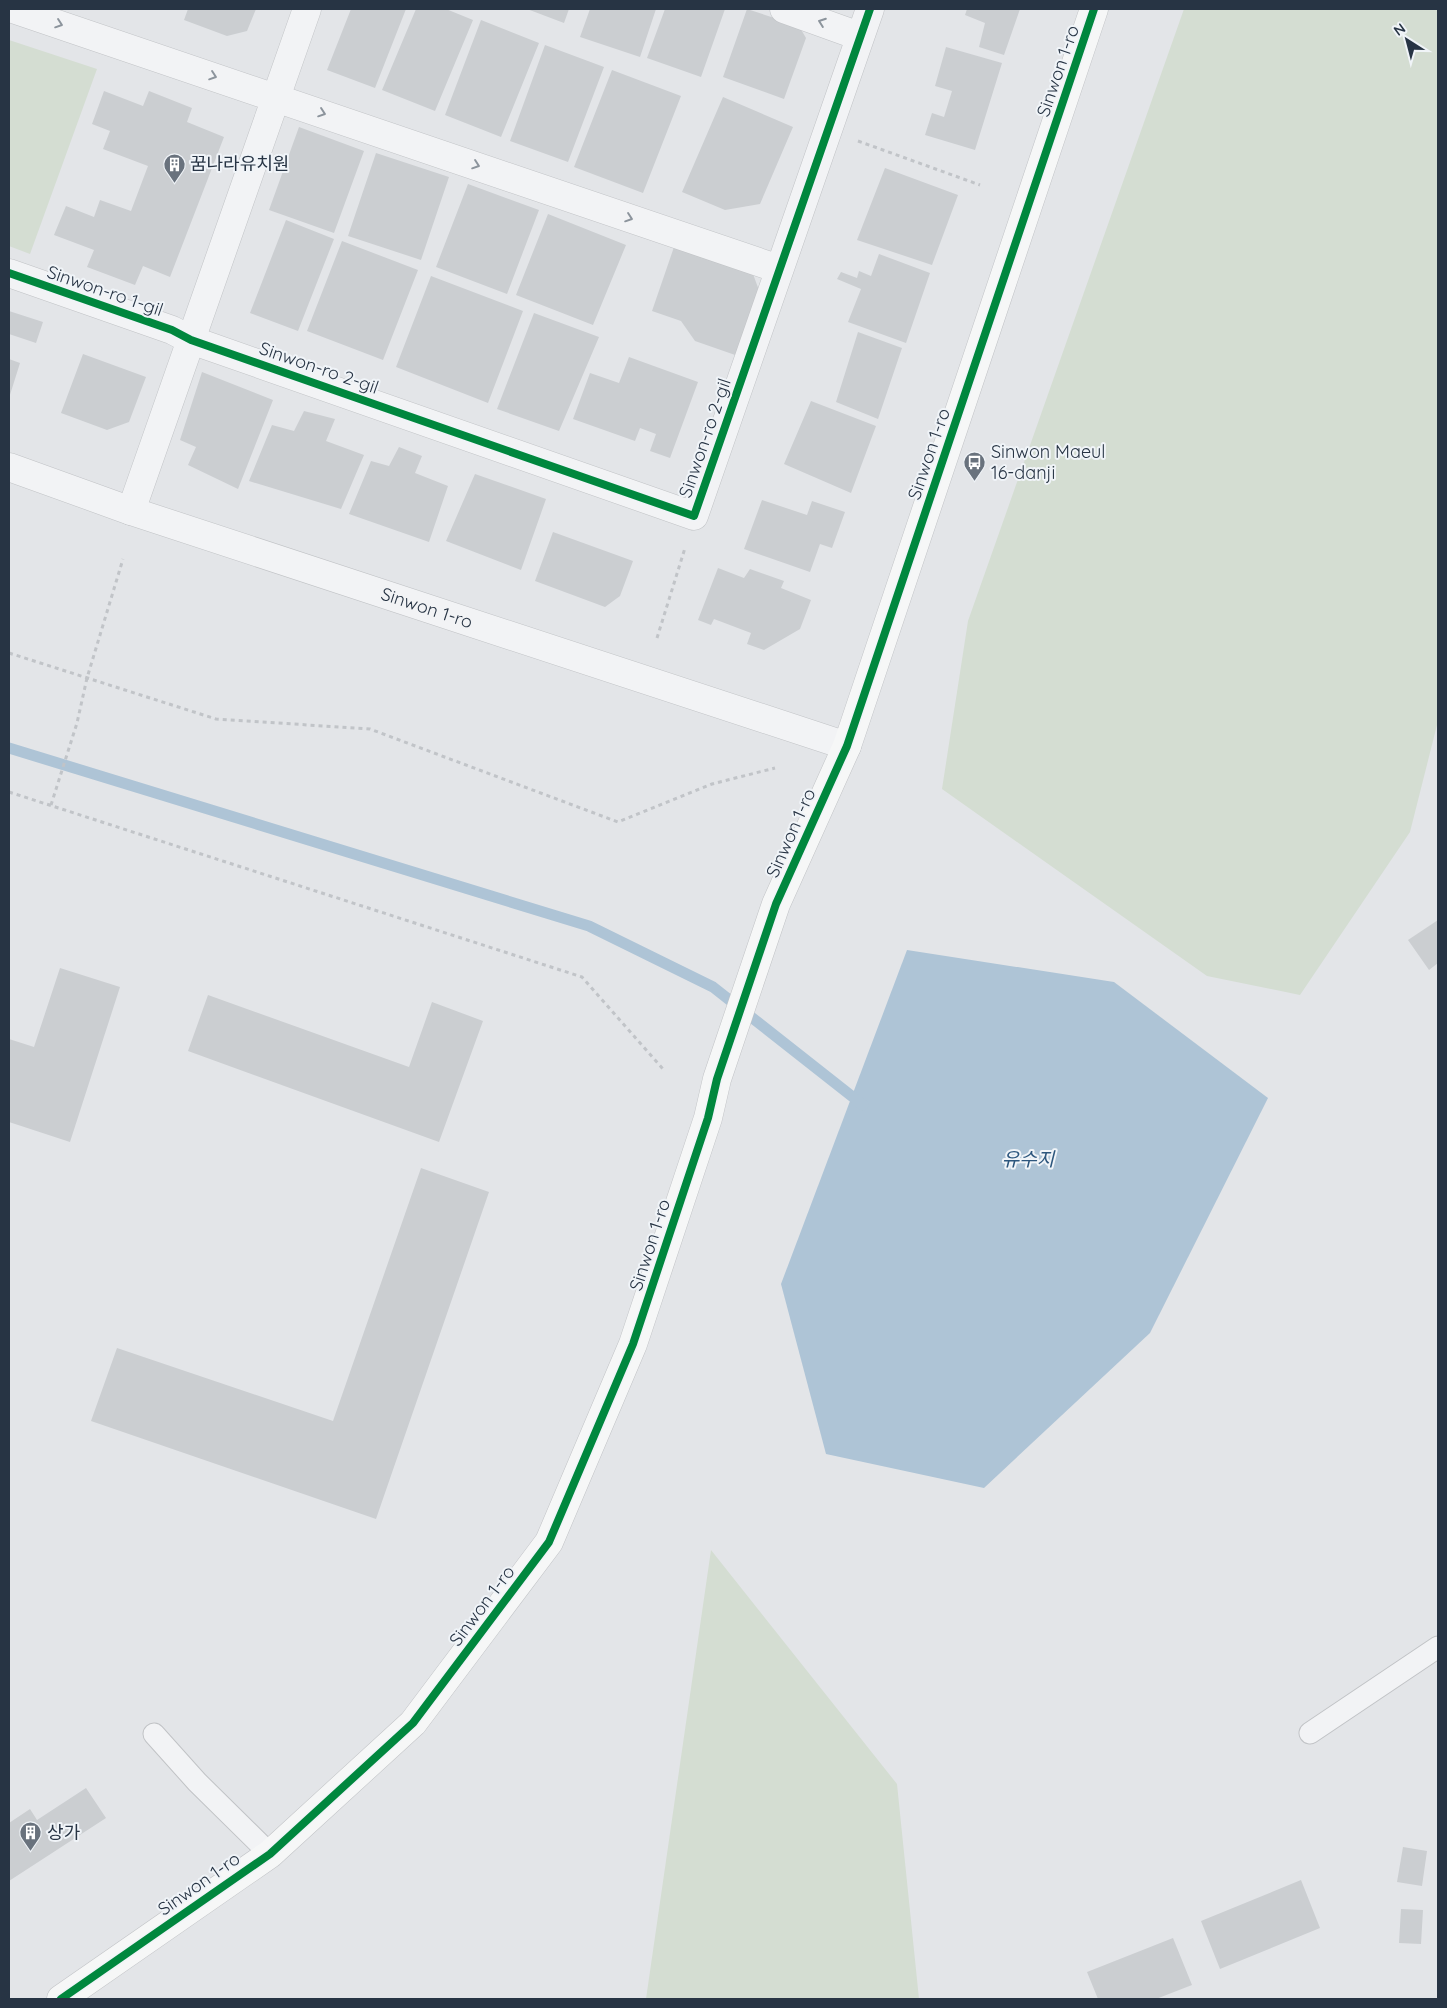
<svg xmlns="http://www.w3.org/2000/svg" width="1447" height="2008" viewBox="0 0 1447 2008" font-family="Quicksand,'Noto Sans KR',sans-serif">
<rect width="100%" height="100%" fill="#e3e5e8"/>
<!-- green -->
<path fill="#d4ddd2" d="M1184,9H1438V721L1410,832L1300,995L1207,976L942,789L968,621Z
M9,40L97,69L30,254L9,246Z
M711,1550L897,1784L919,1999H646Z"/>
<!-- water -->
<path fill="#aec4d6" d="M907,950L1114,982L1268,1098L1150,1333L984,1488L826,1454L781,1284Z"/>
<g fill="none" stroke-linecap="round" stroke-linejoin="round">
<!-- stream -->
<path stroke="#aec4d6" stroke-width="11" d="M9,748L589,926L713,987L863,1105"/>
</g>
<!-- building -->
<path fill="#cbced1" d="M188,9H256L247,31L227,36L184,20Z
M351,9H406L375,88L327,70Z
M416,9H446L473,20L435,111L382,90Z
M527,9H569L564,23Z
M590,9H656L640,57L580,37Z
M665,9H725L701,77L647,58Z
M747,9L799,26L806,38L784,99L723,77Z
M967,9H1020L1004,55L979,47L985,23L965,15Z
M481,20L539,43L501,137L445,115Z
M545,45L604,67L568,162L510,141Z
M946,47L1002,63L975,150L925,135L932,113L944,117L952,91L935,86Z
M612,70L681,96L643,193L574,167Z
M104,91L143,106L149,91L192,108L187,122L224,137L170,277L143,266L135,285L87,267L94,250L54,235L66,206L94,217L100,200L131,211L148,166L103,149L110,131L92,124Z
M723,97L793,127L760,204L725,210L682,192Z
M299,127L364,151L334,233L269,210Z
M376,153L449,177L421,260L348,236Z
M885,168L958,195L932,265L857,240Z
M468,184L539,210L507,294L436,267Z
M548,214L626,245L593,325L516,295Z
M286,220L334,239L298,331L250,313Z
M342,241L418,270L383,360L307,331Z
M674,247L753,274L760,293L738,356L695,341L681,321L652,311Z
M879,254L930,273L906,343L848,322L861,289L837,279L841,272L857,278L859,271L871,276Z
M431,276L523,311L488,403L396,367Z
M9,311L43,322L36,343L9,334Z
M534,313L599,337L559,431L497,409Z
M858,332L902,348L878,419L836,402Z
M83,354L146,377L129,422L107,430L61,413Z
M629,357L698,382L670,458L650,451L656,434L640,428L635,441L573,419L590,373L619,383Z
M9,359L20,363L9,398Z
M202,372L273,400L238,489L188,465L196,447L180,440Z
M811,401L876,426L851,493L784,464Z
M304,411L335,419L326,441L364,455L341,509L249,481L272,425L294,431Z
M399,447L422,456L415,473L448,486L429,542L349,514L371,461L389,466Z
M475,474L546,499L521,570L446,541Z
M762,500L807,515L812,501L845,512L832,548L820,544L810,572L744,549Z
M553,532L633,561L620,596L605,607L535,581Z
M718,568L744,578L750,569L784,581L781,588L811,600L800,629L764,650L747,644L751,633L714,619L711,625L698,620Z
M1438,920V963L1429,970L1408,940Z
M60,968L120,987L70,1142L9,1122V1039L34,1047Z
M208,995L409,1067L432,1002L483,1021L439,1142L188,1051Z
M421,1168L489,1192L376,1519L91,1421L117,1348L333,1421Z
M86,1788L106,1818L9,1881V1823L30,1809L37,1820Z
M1403,1847L1427,1851L1422,1886L1397,1882Z
M1301,1880L1320,1928L1220,1969L1201,1921Z
M1401,1909L1423,1910L1421,1944L1399,1943Z
M1173,1938L1192,1985L1156,1999H1098L1087,1972Z"/>
<g fill="none" stroke-linecap="round" stroke-linejoin="round">
<defs>
<path id="lane" d="M1310,1733L1438,1647
M154,1734L197,1782L270,1854"/>
<g id="street">
<path d="M13,9L779,269"/>
<path d="M784,9L859,36"/>
<path d="M9,273L172,330L191,340L694,516L870,9"/>
<path id="s1" d="M9,467L131,511L847,746"/>
<path d="M131,511L307,9"/>
</g>
<path id="secondary" d="M61,1999L270,1854L413,1723L549,1542L633,1344L708,1118L717,1079L776,904L847,746L1094,9"/>
</defs>
<!-- lane casing -->
<use href="#lane" stroke="#c1c3c6" stroke-width="23"/>
<!-- street casing -->
<use href="#street" stroke="#c1c3c6" stroke-width="29"/>
<!-- secondary casing -->
<use href="#secondary" stroke="#c1c3c6" stroke-width="29"/>
<!-- path -->
<path stroke="#c1c4c8" stroke-width="3" stroke-dasharray="4 4" stroke-linecap="butt" d="M858,141L980,185
M657,638L685,548
M9,653L216,719L370,729L618,822L712,784L775,768
M9,792L582,977L663,1069
M51,805L77,723L87,678L123,559"/>
<!-- lane -->
<use href="#lane" stroke="#f2f3f5" stroke-width="21"/>
<!-- street -->
<use href="#street" stroke="#f2f3f5" stroke-width="28"/>
<!-- secondary -->
<use href="#secondary" stroke="#f6f7f7" stroke-width="28"/>
<defs>
<path id="cycleway" d="M9,273L172,330L191,340L694,516L870,9
M61,1999L270,1854L413,1723L549,1542L633,1344L708,1118L717,1079L776,904L847,746L1094,9"/>
</defs>
<!-- cycleway casing -->
<use href="#cycleway" stroke="#f0f4f8" stroke-width="11"/>
<!-- cycleway -->
<use href="#cycleway" stroke="#00873e" stroke-width="8"/>
</g>
<!-- one-way arrows -->
<defs><path id="oneway-chevron" d="M-2-3.5L2.5 0L-2 3.5" fill="none" stroke-width="1.6" stroke-linecap="round" stroke-linejoin="round" transform="scale(1.25)"/></defs>
<g stroke="#8c949c">
<use href="#oneway-chevron" transform="translate(822 22) rotate(-160)"/>
<use href="#oneway-chevron" transform="translate(59 24) rotate(19)"/>
<use href="#oneway-chevron" transform="translate(213 76) rotate(19)"/>
<use href="#oneway-chevron" transform="translate(322 113) rotate(19)"/>
<use href="#oneway-chevron" transform="translate(476 165) rotate(19)"/>
<use href="#oneway-chevron" transform="translate(629 218) rotate(19)"/>
</g>
<!-- icons -->
<defs>
<symbol id="building-pin" viewBox="-11 -11 22 30"><path d="M0 17L-7.5 6A9.5 9.5 0 1 1 7.5 6Z" fill="#69727d" stroke="#f0f4f8"/><path d="M-4-6H4V6H1V3H-1V6H-4ZM-2.5-4.3h1.7v1.8h-1.7ZM.8-4.3h1.7v1.8H.8ZM-2.5-1h1.7V.8h-1.7ZM.8-1h1.7V.8H.8Z" fill="#fff"/></symbol>
<symbol id="bus-pin" viewBox="-11 -11 22 30"><path d="M0 17L-7.5 6A9.5 9.5 0 1 1 7.5 6Z" fill="#69727d" stroke="#f0f4f8"/><path d="M-5-6H5V4H4V6H2V4H-2V6H-4V4H-5ZM-3.5-4V0h7V-4ZM-3.5 1.2v1.5H-2V1.2ZM2 1.2v1.5H3.5V1.2Z" fill="#fff"/></symbol>
</defs>
<g fill-rule="evenodd">
<use href="#building-pin" x="162" y="152" width="25" height="34"/>
<use href="#bus-pin" x="962" y="450" width="25" height="34"/>
<use href="#building-pin" x="18" y="1820" width="25" height="34"/>
</g>
<g text-anchor="middle" stroke-width="4" stroke-linejoin="round" paint-order="stroke">
<!-- street labels -->
<g font-size="18" fill="#273444" stroke="#f0f4f8">
<text transform="translate(1058 71) rotate(-71)" y="6">Sinwon 1-ro</text>
<text transform="translate(105 291) rotate(19)" y="6">Sinwon-ro 1-gil</text>
<text transform="translate(319 368) rotate(19)" y="6">Sinwon-ro 2-gil</text>
<text transform="translate(705 438) rotate(-71)" y="6">Sinwon-ro 2-gil</text>
<text transform="translate(929 454) rotate(-71)" y="6">Sinwon 1-ro</text>
<text dy="6" stroke="none"><textPath href="#s1" startOffset="441">Sinwon 1-ro</textPath></text>
<text transform="translate(791 833) rotate(-66)" y="6">Sinwon 1-ro</text>
<text transform="translate(650 1245) rotate(-72)" y="6">Sinwon 1-ro</text>
<text transform="translate(482 1606) rotate(-53)" y="6">Sinwon 1-ro</text>
<text transform="translate(199 1884) rotate(-35)" y="6">Sinwon 1-ro</text>
</g>
<!-- poi labels -->
<g font-size="18" fill="#273444" stroke="#f0f4f8" text-anchor="start">
<text x="190" y="170">꿈나라유치원</text>
<text x="991" y="458">Sinwon Maeul<tspan x="991" dy="21">16-danji</tspan></text>
<text x="47" y="1839">상가</text>
</g>
<!-- water labels -->
<g font-size="19" font-style="italic" fill="#2c567d" stroke="#f0f4f8">
<text x="1028" y="1166">유수지</text>
</g>
</g>
<!-- border -->
<rect width="1447" height="2008" fill="none" stroke="#273444" stroke-width="20"/>
<!-- north arrow -->
<g transform="translate(1407 40) rotate(324)" stroke="#f0f4f8" stroke-width="4" paint-order="stroke">
<path d="M0-4L9 19L0 12L-9 19Z" fill="#273444"/>
<text y="-8" font-size="14" font-weight="bold" text-anchor="middle" fill="#273444">N</text>
</g>
</svg>
